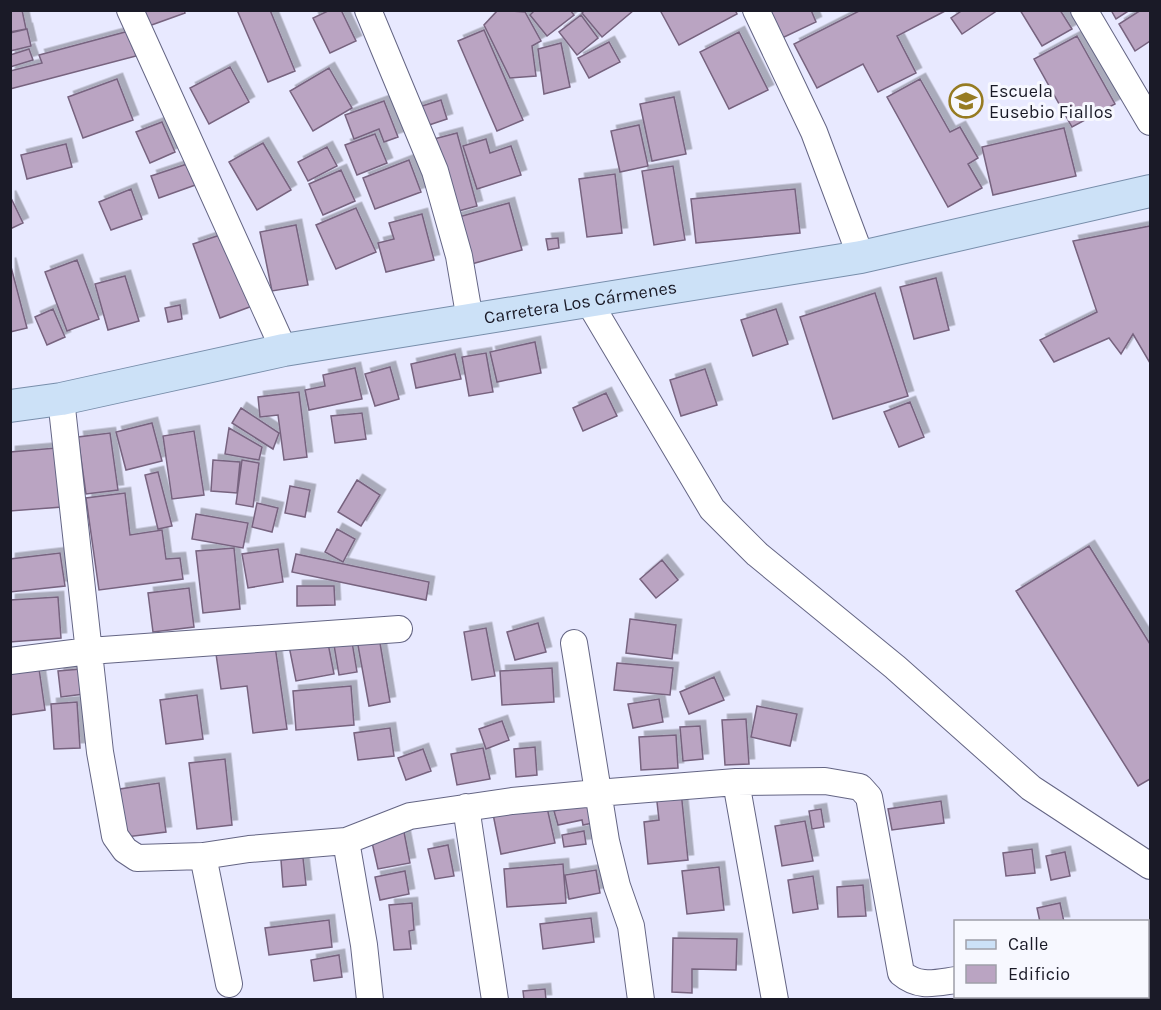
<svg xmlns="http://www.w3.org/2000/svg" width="1161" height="1010" viewBox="0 0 1161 1010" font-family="Karla,sans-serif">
<defs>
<filter id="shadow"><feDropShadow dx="5.5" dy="-5.5" stdDeviation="0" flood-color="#0004"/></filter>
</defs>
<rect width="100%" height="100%" fill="#e8e9ff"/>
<!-- building -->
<path fill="#baa4c2" stroke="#77637f" stroke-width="1.5" filter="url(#shadow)" d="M10,10H22L26,29L10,32Z
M140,10H184L185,13L146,27Z
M237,10H270L295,71L268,82Z
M330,10H341L356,41L330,53L313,18Z
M498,10L525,12L541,41L532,46L536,76L510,78L484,25Z
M535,10H570L574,15L547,36L530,15Z
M585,10H634L602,37L582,13Z
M660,10H735L737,14L679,45Z
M766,10H811L816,22L780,39Z
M861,10H947L897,36L916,73L878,92L863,64L817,88L794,44Z
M963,10H998L962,34L951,18Z
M1020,10H1060L1072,29L1042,46Z
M1111,10H1130L1116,19Z
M1141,10H1150V41L1135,51L1119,24Z
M581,15L598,38L577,55L559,32Z
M27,29L31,46L10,51V33Z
M484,30L523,120L497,131L458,41Z
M129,31L136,56L10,89V71L42,63L39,55Z
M739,32L768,90L729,109L700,52Z
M1077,36L1115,104L1072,127L1034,59Z
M609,42L620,62L589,78L578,58Z
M561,43L570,87L544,94L538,49Z
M29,49L33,60L10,67V55Z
M230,67L249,102L209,124L190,88Z
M329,68L352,108L313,131L290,91Z
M117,79L133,120L83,138L68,97Z
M920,79L950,132L960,127L978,158L968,164L982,188L948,207L887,97Z
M674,97L686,154L652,161L640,104Z
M441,100L447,119L423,127L416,108Z
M384,101L398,137L384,142L379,129L354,139L345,115Z
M162,122L175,152L150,163L136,132Z
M639,125L648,166L620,172L611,131Z
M1064,128L1076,176L993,195L982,147Z
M457,133L477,206L455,212L434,139Z
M375,134L387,163L357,175L345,145Z
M486,139L490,153L511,146L521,175L477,189L463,146Z
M263,143L291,190L257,210L229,162Z
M66,144L72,167L27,179L21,155Z
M327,147L337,166L308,181L298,162Z
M409,160L421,192L375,209L363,178Z
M193,162L201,183L159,198L151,176Z
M673,166L685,240L654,245L642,171Z
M341,170L355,201L323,215L309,184Z
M615,174L622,233L587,237L579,179Z
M131,189L142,219L111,230L99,202Z
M795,189L800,233L696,243L691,199Z
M10,196L23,223L10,229Z
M509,203L522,250L468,265L455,218Z
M356,208L376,252L336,269L316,225Z
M422,214L434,260L386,272L378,243L394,239L389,223Z
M296,225L308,285L272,291L260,232Z
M1150,226V363L1133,334L1121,354L1109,338L1054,362L1040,340L1097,312L1073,241Z
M229,232L255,305L220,318L193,244Z
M558,238L559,248L548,250L546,239Z
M77,260L99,319L67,331L45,272Z
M10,263L27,328L10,332Z
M125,276L139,321L108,330L95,284Z
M936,278L949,330L914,339L900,287Z
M875,293L908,396L833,419L800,317Z
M180,305L182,319L168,322L165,308Z
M53,309L65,337L47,345L35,317Z
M776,309L788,344L753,356L741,320Z
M535,342L541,373L497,382L490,352Z
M486,353L493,392L469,396L462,357Z
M455,354L461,379L416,388L411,364Z
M390,367L399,399L375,406L365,374Z
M355,368L362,399L309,410L305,390L325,386L323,375Z
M705,369L717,405L681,416L670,380Z
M299,392L307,457L284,460L278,415L260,417L258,397Z
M606,393L617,416L583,431L573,408Z
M910,402L924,437L899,447L884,412Z
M241,408L279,433L273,449L232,423Z
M362,413L366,439L335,443L331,416Z
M152,423L162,461L126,470L116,432Z
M229,428L262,447L259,460L225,454Z
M194,431L204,495L172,499L163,436Z
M110,433L118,490L86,494L78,437Z
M56,448L62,507L10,511V452Z
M213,460L240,462L237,493L211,491Z
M242,460L259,463L253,507L236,504Z
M158,472L172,526L158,529L145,475Z
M357,480L380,495L361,526L338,512Z
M290,486L310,490L305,517L285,513Z
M125,493L130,535L162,530L166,559L180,558L183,579L99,590L86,498Z
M257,503L278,508L272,532L252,527Z
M196,514L248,523L243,548L192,539Z
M337,529L355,539L343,562L325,552Z
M1089,546L1150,644V779L1138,786L1016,591Z
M234,548L240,609L203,613L196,551Z
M278,549L283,582L248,588L242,554Z
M60,553L65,586L10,592V559Z
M296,554L429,582L426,600L292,572Z
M662,560L678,580L656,598L640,579Z
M297,586H334L335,605L297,606Z
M189,588L194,627L153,632L148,593Z
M58,597L61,638L10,642V600Z
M630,619L676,625L672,659L626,653Z
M538,623L546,652L515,660L507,632Z
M486,628L495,676L472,680L464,632Z
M351,636L357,672L339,675L333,639Z
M379,637L390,702L369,706L357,640Z
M327,638L334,674L296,681L289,646Z
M274,639L287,729L253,733L247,686L221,689L215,647Z
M38,662L45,710L10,715V666Z
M617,663L673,668L670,695L614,690Z
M552,668L554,702L502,705L500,671Z
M81,669L84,694L61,697L58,671Z
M714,677L724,700L689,714L680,692Z
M351,686L354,725L296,730L293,691Z
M197,695L203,739L166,744L160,700Z
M659,699L663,722L633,728L628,704Z
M77,702L80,748L54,749L51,704Z
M757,706L797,714L790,746L751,737Z
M746,719L749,764L725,765L722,720Z
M502,721L509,740L486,749L479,729Z
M700,726L703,759L683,761L680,727Z
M390,728L394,756L358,760L354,733Z
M676,735L678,768L641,770L639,737Z
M535,747L537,775L516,777L514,749Z
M483,748L490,779L457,785L451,754Z
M423,749L431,771L406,780L398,758Z
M225,759L232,825L197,829L189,763Z
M159,783L166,832L126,837L120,789Z
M681,791L688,860L648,864L644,822L659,820L656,793Z
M941,801L944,823L892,830L888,809Z
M546,803L555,843L501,854L493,814Z
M589,803L593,823L583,825L582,820L558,825L554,811Z
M821,809L824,827L812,829L809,811Z
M805,821L813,861L782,866L775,826Z
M584,831L586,844L564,847L562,835Z
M404,832L410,863L378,869L371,838Z
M448,845L454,876L435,879L428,849Z
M1032,849L1035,873L1006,876L1003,853Z
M1065,852L1070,876L1051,880L1046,856Z
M303,858L306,885L283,887L281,860Z
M563,864L566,903L507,907L504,869Z
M719,867L724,910L687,914L682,871Z
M596,870L600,893L569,899L565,875Z
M405,871L409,894L380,900L375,877Z
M813,876L818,909L793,913L788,880Z
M863,885L866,916L838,917L837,887Z
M412,903L414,930L409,931L411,949L394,950L389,905Z
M1060,903L1064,922H1040L1037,908Z
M591,918L594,942L543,949L540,924Z
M329,920L332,947L269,955L265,928Z
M673,938L737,939L736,970L692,969V993L672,992Z
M339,955L342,977L314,981L311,960Z
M545,989L546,1000H524L523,991Z"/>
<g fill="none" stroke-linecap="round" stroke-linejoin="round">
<defs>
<path id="minor" d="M130,10L284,350
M368,10L435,171L459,256L470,320
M756,10L814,132L861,257
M1084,10L1150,122
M589,302L712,509L757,554L895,667L1031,788L1150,866
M61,399L100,752L115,836L125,850L137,858L203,856L249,849L346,841L410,816L512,801L597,793L736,782L825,781L860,787L869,797L901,973C919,988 934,983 956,980
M574,643L606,841L617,886L631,926L641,1000
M10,661L89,651L399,629
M736,782L775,1000
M466,807L495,1000
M346,841L364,945L370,1000
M203,856L229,984
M1148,939L1150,938
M1055,996L1056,1000"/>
<g id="major">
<path id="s1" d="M10,406L61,399L284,350L861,257L1150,191"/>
</g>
</defs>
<!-- minor casing -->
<use href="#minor" stroke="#646584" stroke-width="28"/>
<!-- major casing -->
<use href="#major" stroke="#788eab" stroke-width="34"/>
<!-- minor -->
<use href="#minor" stroke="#fff" stroke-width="26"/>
<!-- major -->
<use href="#major" stroke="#cce1f7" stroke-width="32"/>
</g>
<!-- icons -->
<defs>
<symbol id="school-ring" viewBox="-11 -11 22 22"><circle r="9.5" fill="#f7f8ff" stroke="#967b22" stroke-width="1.5"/><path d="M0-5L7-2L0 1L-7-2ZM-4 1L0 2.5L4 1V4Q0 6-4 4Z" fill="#967b22"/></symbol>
</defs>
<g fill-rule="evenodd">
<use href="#school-ring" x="947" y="82" width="38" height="38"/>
</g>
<g text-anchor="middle" stroke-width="6" stroke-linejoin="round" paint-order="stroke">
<!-- poi labels -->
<g font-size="18" fill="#1a1a27" stroke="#f7f8ff" text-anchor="start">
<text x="989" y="97">Escuela<tspan x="989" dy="21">Eusebio Fiallos</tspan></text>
</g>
<!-- street labels -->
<g font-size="18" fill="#1a1a27" stroke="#f7f8ff">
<text dy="6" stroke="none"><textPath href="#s1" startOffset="580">Carretera Los Cármenes</textPath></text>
</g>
</g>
<!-- border -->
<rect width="1161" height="1010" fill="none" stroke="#1a1a27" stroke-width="24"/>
<!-- legend -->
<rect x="954" y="920" width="195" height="78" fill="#f7f8ff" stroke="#9f9fa9" stroke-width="1.5"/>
<rect x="966" y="940" width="30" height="9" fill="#cce1f7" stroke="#9f9fa9" stroke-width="1.5"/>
<text x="1008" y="950" font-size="18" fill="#1a1a27">Calle</text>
<rect x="966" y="965" width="30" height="18" fill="#baa4c2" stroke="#9f9fa9" stroke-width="1.5"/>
<text x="1008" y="980" font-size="18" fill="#1a1a27">Edificio</text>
</svg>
